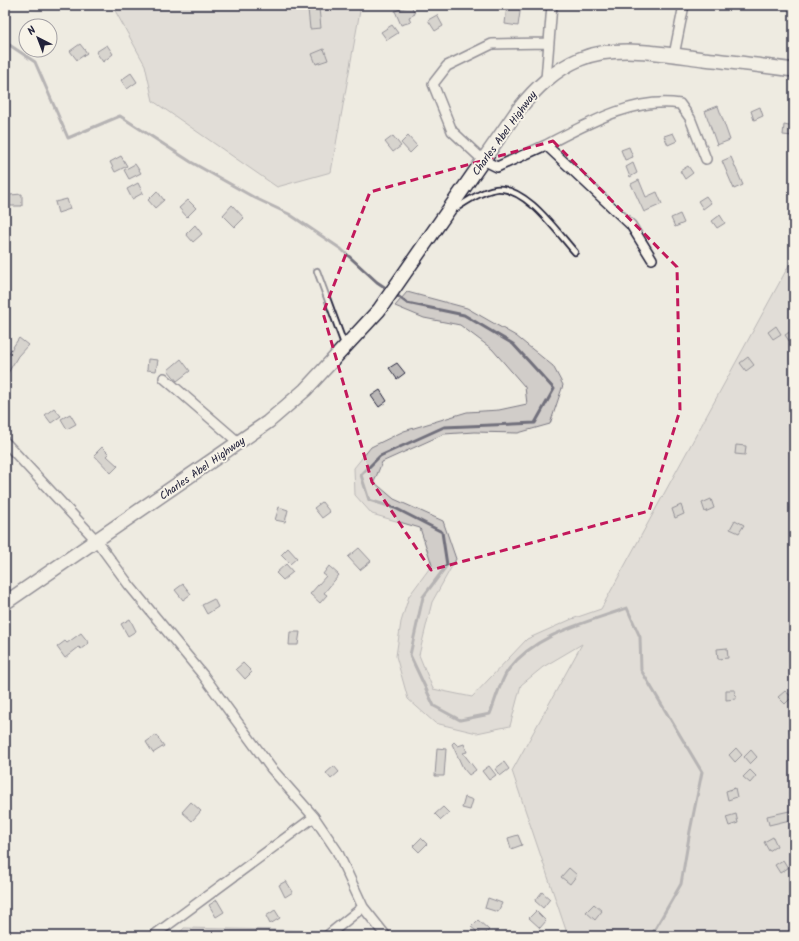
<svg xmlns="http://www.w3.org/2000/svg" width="799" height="941" viewBox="0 0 799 941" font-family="Kalam,sans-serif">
<rect width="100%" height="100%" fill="#eeebe1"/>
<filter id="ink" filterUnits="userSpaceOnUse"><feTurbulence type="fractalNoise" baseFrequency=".025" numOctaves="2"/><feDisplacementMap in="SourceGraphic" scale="8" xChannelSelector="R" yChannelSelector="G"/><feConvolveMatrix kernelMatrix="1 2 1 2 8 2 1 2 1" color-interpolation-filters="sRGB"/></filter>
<g filter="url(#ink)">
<!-- green -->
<path fill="#d1cdc9" stroke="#7a7882" d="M112,5H361L331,172L277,187L153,101L145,65Z
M794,256V936H568L512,771L582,644L543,667L521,685L510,726L477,733L435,723L408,699L396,656L401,622L409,596L432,565L420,528L372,514L355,495L354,468L371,447L404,431L467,412L499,410L527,404L525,387L492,349L460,325L424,318L395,306L407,292L467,308L516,336L553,366L563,385L550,424L518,433L474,432L444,434L382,462L374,482L394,499L443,521L456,559L432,602L419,655L433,689L472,697L527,639L572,619L601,609Z
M184,928L324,931L327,936H177Z"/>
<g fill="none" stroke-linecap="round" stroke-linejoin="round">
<!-- stream -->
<path stroke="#716f7b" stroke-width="3" d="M5,42L35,62L68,138L120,116L191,162L255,198L289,214L341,249L377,282L389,290
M395,294L407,303L464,315L513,344L554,389L535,423L444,427L380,456L361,475L369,500L395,508L442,532L447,565L423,597L410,655L434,706L460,720L490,714C495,701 501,679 509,669C537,633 586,623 627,608L640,637L641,670L702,772L690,831L681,884L651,936"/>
</g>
<!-- building -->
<path fill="#bbb8b7" stroke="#22223b" d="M411,5L415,14L409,17L411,22L401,25L395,11Z
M507,5H521L518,26L505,24Z
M319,8L321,28L310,29L308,9Z
M437,15L443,26L435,31L428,20Z
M392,25L398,33L387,40L381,32Z
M80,44L87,53L77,60L70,51Z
M107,45L113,54L103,62L96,52Z
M324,49L328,60L316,64L312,54Z
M131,73L137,82L127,89L121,80Z
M718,106L730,140L717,145L705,111Z
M760,107L763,116L754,120L751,111Z
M784,125L794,127L792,136L783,135Z
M673,133L677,141L668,145L664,136Z
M393,136L401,146L393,152L385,142Z
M408,136L417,146L410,153L401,143Z
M629,147L633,157L625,160L621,150Z
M121,156L127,166L115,172L110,162Z
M731,157L743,185L734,189L722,161Z
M633,163L637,173L630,177L626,167Z
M135,164L141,173L129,179L124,170Z
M688,166L693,173L685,179L680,171Z
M639,180L646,197L657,192L662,204L644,212L631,184Z
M138,183L143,193L132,199L127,189Z
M157,191L164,200L155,208L148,200Z
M22,194V206H10V195Z
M706,196L711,203L703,209L698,201Z
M67,199L70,209L58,213L55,202Z
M188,200L196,208L187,217L179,208Z
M232,205L244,218L235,227L223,215Z
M680,214L684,223L675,227L671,218Z
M720,215L725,223L717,228L712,221Z
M195,225L202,234L193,242L186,234Z
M776,326L781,334L773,339L768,332Z
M794,329V348L785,335Z
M19,338L28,345L18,356L5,378V359Z
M748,357L754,365L746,371L740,363Z
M148,359L158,360L156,371L147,370Z
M181,359L190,371L177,381L168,370Z
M397,363L405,373L397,379L389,368Z
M380,390L387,401L379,407L371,396Z
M54,408L61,416L51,423L45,415Z
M70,414L76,424L67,429L61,419Z
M736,445L746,446L745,455L735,454Z
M102,447L109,454L107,456L118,466L111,473L94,455Z
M711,499L714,508L705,512L702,503Z
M322,502L330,512L322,518L314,508Z
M681,505L684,514L675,518L672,509Z
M279,507L288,510L285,522L275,520Z
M735,520L744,525L739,533L730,529Z
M288,548L297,558L290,564L281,555Z
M359,548L371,561L360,570L348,557Z
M286,564L293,572L283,580L276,573Z
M329,566L339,575L324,593L327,595L320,603L310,594L326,576L323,574Z
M183,584L191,594L183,600L175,590Z
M214,599L218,607L207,614L202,605Z
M130,619L136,631L128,636L121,624Z
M290,632H300L298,645H289Z
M81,633L89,643L81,649L79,647L65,658L57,647L65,641L67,643Z
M727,648L728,658L718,659L717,649Z
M243,663L252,672L245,679L236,669Z
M726,690H735L736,699L726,700Z
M785,691L792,697L785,704L778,697Z
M156,735L164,746L153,753L146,742Z
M454,742L458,746L464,744L467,752L463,753L476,770L469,775L463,768L452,744Z
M437,748L446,749L444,776H435Z
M736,748L742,755L735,762L729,755Z
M751,750L757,757L750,764L744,757Z
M504,762L509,769L500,776L495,769Z
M334,766L339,772L331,779L326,773Z
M489,766L496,775L489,780L482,771Z
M750,770L756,776L750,783L743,777Z
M735,788L737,797L728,800L726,791Z
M465,797L473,800L470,810L462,808Z
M191,802L201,811L192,821L182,812Z
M443,807L449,813L441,820L435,814Z
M794,810V819L769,825L767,816Z
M736,814L738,823L729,826L726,817Z
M518,835L522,845L511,849L508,838Z
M773,837L777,846L769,851L764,842Z
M421,838L427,844L419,852L413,846Z
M783,860L788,868L780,873L775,865Z
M569,868L577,875L570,884L561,877Z
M286,881L293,892L285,897L279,885Z
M542,892L550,899L543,908L535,901Z
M488,898L502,903L498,912L485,908Z
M217,900L224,912L216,917L209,905Z
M594,904L602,911L595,920L586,912Z
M275,910L280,918L270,924L266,916Z
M536,911L546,921L540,928L529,918Z
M478,920L489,930L483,936L471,927Z"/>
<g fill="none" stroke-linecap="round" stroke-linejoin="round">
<defs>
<path id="lane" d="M455,209C467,201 482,191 496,189C526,186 557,232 575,252
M317,271L344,344"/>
<path id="street" d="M549,43L492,44L447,66L433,84L452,131L483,160L497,167L546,145L631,225L652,259
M674,55L684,5
M546,79L552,5
M546,145C585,125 635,96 680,104L690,118L706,159
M164,378L238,442
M5,442L96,540L129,585L203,675L271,768L314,817L337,851L363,907L386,936
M153,936L314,817
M327,936L363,907"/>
<path id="secondary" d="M5,603L268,422L305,390L379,310L518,110C536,88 554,70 580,59C616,44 666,54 704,59C734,62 764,66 794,70"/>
</defs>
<!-- lane casing -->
<use href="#lane" stroke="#22223b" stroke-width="8"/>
<!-- street casing -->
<use href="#street" stroke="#22223b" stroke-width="12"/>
<!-- secondary casing -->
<use href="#secondary" stroke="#22223b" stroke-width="16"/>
<!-- lane -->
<use href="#lane" stroke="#f7f3e8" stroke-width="4.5"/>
<!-- street -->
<use href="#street" stroke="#f7f3e8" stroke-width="9"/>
<!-- secondary -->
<use href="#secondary" stroke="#f7f3e8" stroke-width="13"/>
</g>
</g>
<!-- marked area -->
<path d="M0 0H799V941H0ZM553,141L677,267L680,410L649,511L431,570L372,482L323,313L370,192Z" fill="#eeebe1" fill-opacity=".55" fill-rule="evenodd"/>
<path fill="none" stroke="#c2185b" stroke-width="3" stroke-dasharray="8 5" stroke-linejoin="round" d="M553,141L677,267L680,410L649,511L431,570L372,482L323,313L370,192Z"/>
<g text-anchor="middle" stroke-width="4" stroke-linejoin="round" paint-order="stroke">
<!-- street labels -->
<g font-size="11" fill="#22223b" stroke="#f7f3e8">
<text transform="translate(504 133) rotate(-54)" y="4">Charles Abel Highway</text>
<text transform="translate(202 468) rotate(-35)" y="4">Charles Abel Highway</text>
</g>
</g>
<!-- margin -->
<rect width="799" height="941" fill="none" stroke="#f7f3e8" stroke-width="20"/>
<rect x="10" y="10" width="779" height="921" fill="none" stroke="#22223b" stroke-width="1.5" filter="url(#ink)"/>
<!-- north arrow -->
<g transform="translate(38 38) rotate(318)"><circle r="19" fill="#f7f3e8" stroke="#a29fa3"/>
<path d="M0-3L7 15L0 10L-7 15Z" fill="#22223b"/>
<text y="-6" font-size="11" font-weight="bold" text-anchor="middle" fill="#22223b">N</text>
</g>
</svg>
